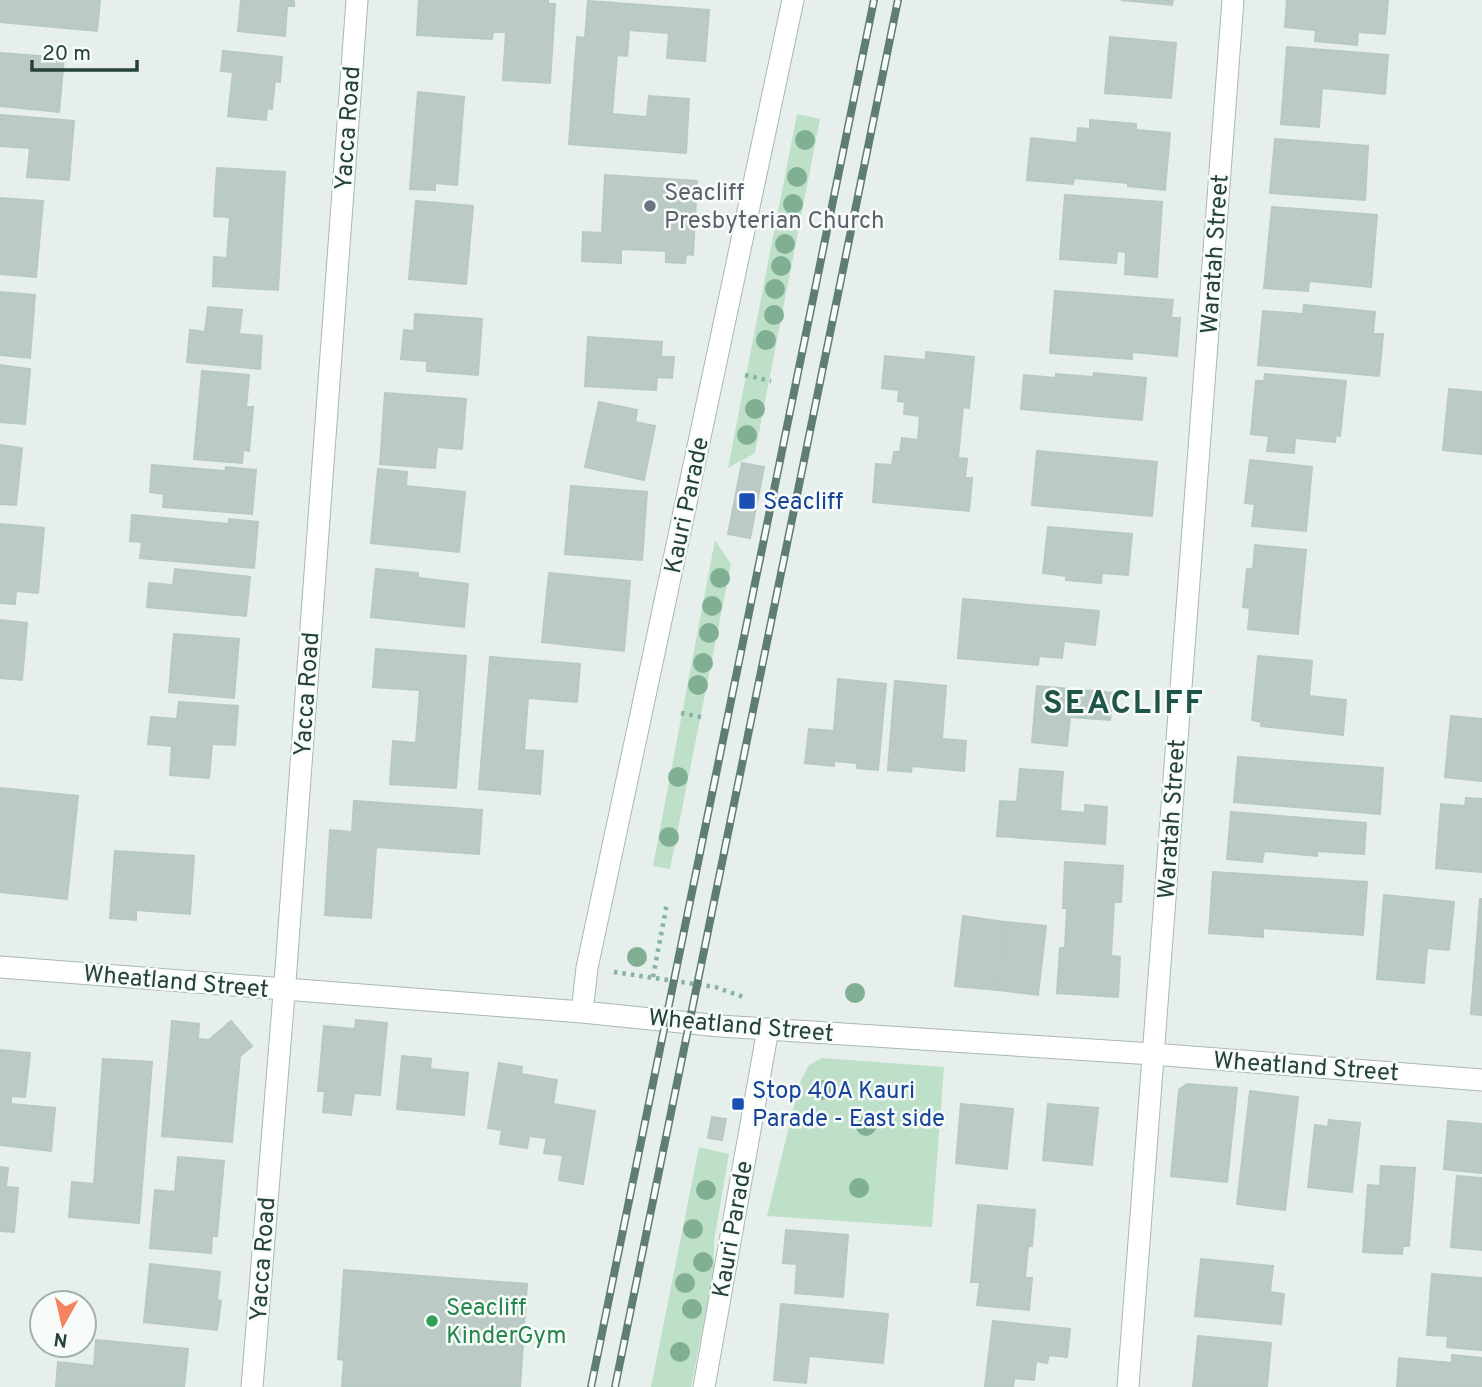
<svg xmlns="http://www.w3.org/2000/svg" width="1482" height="1387" viewBox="0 0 1482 1387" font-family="Overpass,sans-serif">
<rect width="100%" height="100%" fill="#e6efeb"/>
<!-- green -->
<path fill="#bfe0c8" d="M797,114L820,119L755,453L728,468Z
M715,540L731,564L670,869L653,866Z
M822,1058L944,1067L932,1227L767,1216L800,1082L809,1065Z
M699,1147L729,1154L714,1241V1270L691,1387H651Z"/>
<!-- building -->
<path fill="#bbcac4" stroke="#b8c9c2" stroke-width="2" d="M0,0H100L97,31L0,22Z
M241,0H294V6H287L285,36L238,31Z
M419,0H548V4H555L550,83L503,80L506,32H493L492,39L417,35Z
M1121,0H1173L1172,5Z
M1287,0H1388L1385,34L1358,32L1357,45L1315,41L1316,30L1285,27Z
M588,1L709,10L705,61L667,58L669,33L629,30L627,56L617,55L612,114L647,117L649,96L689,99L686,153L569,144L577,37L585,38Z
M1110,37L1176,43L1171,98L1105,93Z
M1287,47L1388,55L1385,94L1322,88L1319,127L1281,124Z
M223,51L282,57L280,82L275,81L272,109L267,108L266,120L228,116L233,72L221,71Z
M0,53L64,58L59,112L0,106Z
M418,92L464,97L457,185L435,183V190L410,189Z
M1,115L74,121L69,180L27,177L30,148L0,146Z
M1090,120L1136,124V130L1170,133L1165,190L1128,186V183L1074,178L1073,184L1027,180L1031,138L1077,143L1078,128L1090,129Z
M1275,139L1368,146L1365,200L1270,193Z
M217,168L285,172L278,290L213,286L214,257L227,258L230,217L214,216Z
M605,175L697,181L693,255L686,254L685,263L666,262V251L621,249V263L582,261L583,232L602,233Z
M1065,195L1162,202L1157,277L1125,274L1126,252L1117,251L1116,263L1060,259Z
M0,198L43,201L36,277L0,274Z
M416,201L473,206L466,284L409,279Z
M1272,207L1377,215L1371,287L1309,281L1308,291L1264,288Z
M1055,291L1173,300L1171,318H1180L1177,356L1132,352V359L1050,353Z
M0,292L35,295L30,358L0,355Z
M1304,305L1375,312L1373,334H1383L1379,376L1258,365L1263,311L1303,314Z
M208,307L242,310L239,334L262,336L260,369L187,362L190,330L205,332Z
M415,314L482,319L478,375L427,371V361L401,359L404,330L414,331Z
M588,337L662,342L661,357H674L672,378L657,377L656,390L585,386Z
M926,352L974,357L969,408L963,407L958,458L967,459L965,478H972L969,511L873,502L876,464L892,465L894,452H900L902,438L918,440L920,416L904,414L905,402L898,401L899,390L882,388L885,356L926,360Z
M0,365L30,369L25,424L0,422Z
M202,371L249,375L246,407H253L249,451L243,450L242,463L194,459Z
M1094,373L1146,378L1142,420L1021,409L1024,375L1056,378V374L1093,377Z
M1265,374L1346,381L1340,436L1336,435L1335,442L1295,438L1294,453L1267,451L1269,436L1251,434L1256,381H1264Z
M1449,389L1482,392V454L1443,450Z
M385,393L466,399L462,449L437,447L435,468L380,464Z
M599,402L637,410L635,422L655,426L644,480L585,467Z
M0,445L22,448L16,505L0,504Z
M1037,451L1157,462L1152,516L1032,505Z
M1250,460L1312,467L1306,531L1252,526L1255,504L1245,503Z
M742,463L764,467L750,538L728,534Z
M152,465L225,471L226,467L256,470L252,514L163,507L164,494L150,492Z
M378,469L407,472L406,486L465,492L459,552L371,543Z
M571,486L647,492L642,560L565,554Z
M132,515L229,524V519L258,522L254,568L140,558L142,542L130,541Z
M0,524L44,528L38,593L16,591L15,604L0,603Z
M1048,527L1132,534L1128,575L1102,573L1101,583L1066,580V576L1043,573Z
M1255,545L1306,550L1298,634L1248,629L1250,608L1243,607L1247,569H1253Z
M175,569L250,577L246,616L147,607L149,583L173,585Z
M376,569L418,573V578L468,584L464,627L371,617Z
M549,573L630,581L624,651L542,642Z
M963,599L1099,611L1095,645L1064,641L1062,658L1039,656L1038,665L958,658Z
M0,620L27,623L22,680L0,678Z
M174,634L239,639L234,698L169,692Z
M376,649L466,656L456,788L390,784L393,741L416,743L420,690L373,687Z
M1258,656L1312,661L1309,696L1346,700L1343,735L1261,726V722L1252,720Z
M490,657L580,664L577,702L528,698L524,750L543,751L540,794L479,789Z
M838,679L886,684L878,770L857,768V763L834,761V766L805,763L809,729L834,731Z
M895,681L946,686L942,739L966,741L964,771L912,766L911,772L888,770Z
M1037,686L1113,693L1110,720L1070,717L1067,746L1032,742Z
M179,702L238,706L235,745L212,744L209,778L170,775L172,746L148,744L151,717L177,719Z
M1451,716L1482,719V781L1445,777Z
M1238,757L1383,768L1380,814L1234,802Z
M1020,769L1063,772L1060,811L1085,813V805L1107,807L1105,844L997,836L1000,801L1017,802Z
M0,788L78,796L67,899L0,892Z
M1466,798L1482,799V872L1436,868L1441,804L1465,806Z
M354,801L482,810L479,854L376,847L371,918L325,915L330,830L352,832Z
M1231,812L1366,823L1364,854L1317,851V856L1264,851L1262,862L1227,859Z
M115,851L194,856L190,914L136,910V920L110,918Z
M1065,862L1123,866L1121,902H1114L1111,956L1120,957L1118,997L1057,993L1060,948H1065L1067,908H1063Z
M1213,872L1367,882L1363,935L1263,928V937L1209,933Z
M1384,895L1454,902L1449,950L1427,948L1424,983L1377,979Z
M1480,899H1482V1015L1471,1014Z
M963,916L1005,922L997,990L955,986Z
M1005,922L1046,926L1038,995L997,990Z
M356,1020L387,1023L380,1095L354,1093L351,1115L323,1112L325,1091H318L324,1026L355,1029Z
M172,1021L199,1024L198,1039L209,1040L231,1021L252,1046L240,1056L232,1142L162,1136Z
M0,1050L30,1053L25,1097L11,1096V1104L55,1108L51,1151L0,1145Z
M402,1056L431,1059L430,1069L468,1073L464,1115L397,1109Z
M103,1059L152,1062L139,1223L69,1217L72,1182L94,1184Z
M499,1063L522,1067L521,1074L557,1080L553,1104L595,1111L583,1184L559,1180L563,1155L544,1153L547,1138L529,1136L527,1148L500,1144L502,1130L488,1128Z
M1187,1084L1237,1088L1227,1182L1171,1176L1179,1090Z
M1250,1091L1298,1097L1285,1210L1237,1204Z
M961,1104L1013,1109L1007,1169L956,1163Z
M1048,1104L1098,1108L1092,1165L1043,1160Z
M712,1117L726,1119L722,1140L708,1138Z
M1329,1120L1360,1123L1352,1192L1308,1187L1315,1125L1328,1127Z
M1448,1121L1482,1124V1173L1444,1169Z
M178,1157L224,1161L217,1236H212L211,1253L150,1248L155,1190L175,1192Z
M1381,1166L1415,1168L1409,1246H1403L1402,1254L1363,1252L1368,1185L1380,1186Z
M0,1167L8,1168L6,1187L18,1188L14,1232L0,1231Z
M1457,1176L1482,1178V1250L1451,1247Z
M978,1205L1035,1210L1032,1246H1028L1025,1278H1032L1029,1310L977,1305L980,1282H971Z
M786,1230L848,1235L843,1297L795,1293L797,1264L783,1263Z
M1201,1259L1273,1266L1270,1292L1284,1294L1281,1324L1195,1316Z
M150,1264L220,1272L217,1300L221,1301L217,1330L144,1322Z
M344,1270L527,1284L520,1387H342L344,1360L338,1359Z
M1432,1274L1482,1278V1350L1447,1347L1448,1336L1427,1335Z
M781,1304L888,1314L883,1363L809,1356L806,1383L774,1380Z
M993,1321L1070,1329L1067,1357L1049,1355L1047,1363L1036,1361L1034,1380L1014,1378L1013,1387L985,1386Z
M1198,1336L1271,1343L1267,1387H1193Z
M96,1340L188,1349L184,1387H56L58,1362L94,1366Z
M1452,1355L1482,1358V1387H1397L1399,1358L1452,1363Z"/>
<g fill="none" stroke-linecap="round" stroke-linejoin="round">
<defs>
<path id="street" d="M0,967L582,1012L720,1026L1153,1054L1482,1080
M582,1012L587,968L793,0
M252,1387L286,969L357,0
M704,1387L768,1029
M1128,1387L1233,0"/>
</defs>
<!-- street casing -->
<use href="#street" stroke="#a8b8b2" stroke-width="23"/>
<!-- path -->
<path stroke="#86b3a5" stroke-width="4.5" stroke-dasharray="3.5 5" stroke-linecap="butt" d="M745,375L771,381
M681,713L701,717
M614,972L715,987L746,998
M653,977L667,903"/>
<!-- street -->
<use href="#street" stroke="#fff" stroke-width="21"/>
<defs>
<path id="rail" d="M591,1387L874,0
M615,1387L898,0"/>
</defs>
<!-- rail casing -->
<use href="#rail" stroke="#5f7d75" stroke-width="8"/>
<!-- rail -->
<use href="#rail" stroke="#f7fbf9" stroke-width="5" stroke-dasharray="16" stroke-linecap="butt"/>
</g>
<!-- trees -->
<g fill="#80af93">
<circle cx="805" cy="140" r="10"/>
<circle cx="797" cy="177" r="10"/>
<circle cx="793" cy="204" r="10"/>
<circle cx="785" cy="244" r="10"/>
<circle cx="781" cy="266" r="10"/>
<circle cx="775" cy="289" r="10"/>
<circle cx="774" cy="315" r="10"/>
<circle cx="766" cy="340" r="10"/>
<circle cx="755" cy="409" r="10"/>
<circle cx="747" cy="435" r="10"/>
<circle cx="720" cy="578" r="10"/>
<circle cx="712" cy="606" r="10"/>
<circle cx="709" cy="633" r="10"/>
<circle cx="703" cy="663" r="10"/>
<circle cx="698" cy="685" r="10"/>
<circle cx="678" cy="777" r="10"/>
<circle cx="669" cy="837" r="10"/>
<circle cx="637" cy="957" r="10"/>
<circle cx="855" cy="993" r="10"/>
<circle cx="821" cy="1090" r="10"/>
<circle cx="866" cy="1126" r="10"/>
<circle cx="859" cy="1188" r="10"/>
<circle cx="706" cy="1190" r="10"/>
<circle cx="693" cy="1229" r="10"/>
<circle cx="703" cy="1262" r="10"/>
<circle cx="685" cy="1283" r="10"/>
<circle cx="692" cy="1309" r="10"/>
<circle cx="680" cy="1352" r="10"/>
</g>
<!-- markers -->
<circle fill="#6b7280" stroke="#f7fbf9" stroke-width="2.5" cx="650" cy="206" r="7"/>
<g fill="#1a4fb4" stroke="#f7fbf9" stroke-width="2.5">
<rect x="738" y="492" width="18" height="18" rx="3.5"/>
<rect x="731" y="1097" width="14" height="14" rx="3.5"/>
</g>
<circle fill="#2e9e5b" stroke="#f7fbf9" stroke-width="2.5" cx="432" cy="1321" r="7"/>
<g text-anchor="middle" stroke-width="5" stroke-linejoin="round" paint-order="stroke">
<!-- street labels -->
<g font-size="24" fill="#24423a" stroke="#f7fbf9">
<text transform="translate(347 128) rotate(-86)" y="8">Yacca Road</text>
<text transform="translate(1214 254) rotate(-86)" y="8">Waratah Street</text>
<text transform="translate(686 505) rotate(-78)" y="8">Kauri Parade</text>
<text transform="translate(306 694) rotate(-86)" y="8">Yacca Road</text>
<text transform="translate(1171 819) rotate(-86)" y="8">Waratah Street</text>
<text transform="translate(176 981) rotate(5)" y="8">Wheatland Street</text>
<text transform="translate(741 1025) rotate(5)" y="8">Wheatland Street</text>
<text transform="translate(1306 1066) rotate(4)" y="8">Wheatland Street</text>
<text transform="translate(732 1229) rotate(-80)" y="8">Kauri Parade</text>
<text transform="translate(262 1259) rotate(-86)" y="8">Yacca Road</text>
</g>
<!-- worship labels -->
<g font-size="24" fill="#5b616d" stroke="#f7fbf9" text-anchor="start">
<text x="664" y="200">Seacliff<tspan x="664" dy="28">Presbyterian Church</tspan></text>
</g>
<!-- transit labels -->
<g font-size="24" fill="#164399" stroke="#f7fbf9" text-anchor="start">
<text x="763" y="509">Seacliff</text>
<text x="752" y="1098">Stop 40A Kauri<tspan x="752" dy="28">Parade - East side</tspan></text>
</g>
<!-- leisure labels -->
<g font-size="24" fill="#27864d" stroke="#f7fbf9" text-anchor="start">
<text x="446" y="1315">Seacliff<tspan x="446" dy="28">KinderGym</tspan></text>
</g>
<!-- district labels -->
<g font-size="32" font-weight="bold" letter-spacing="2" fill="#1f5548" stroke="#f7fbf9">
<text x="1124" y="713">SEACLIFF</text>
</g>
</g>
<!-- north arrow -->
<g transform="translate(63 1324) rotate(188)"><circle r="33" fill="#f7fbf9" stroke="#a3b1ad" stroke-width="2"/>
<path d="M0-5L12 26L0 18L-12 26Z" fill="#f4845f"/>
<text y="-10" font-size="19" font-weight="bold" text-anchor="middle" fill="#24423a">N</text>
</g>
<!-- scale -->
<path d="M32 60v10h105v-10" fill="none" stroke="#24423a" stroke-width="3.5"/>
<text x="42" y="60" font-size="21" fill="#24423a" stroke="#f7fbf9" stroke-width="5" paint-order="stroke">20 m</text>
</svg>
